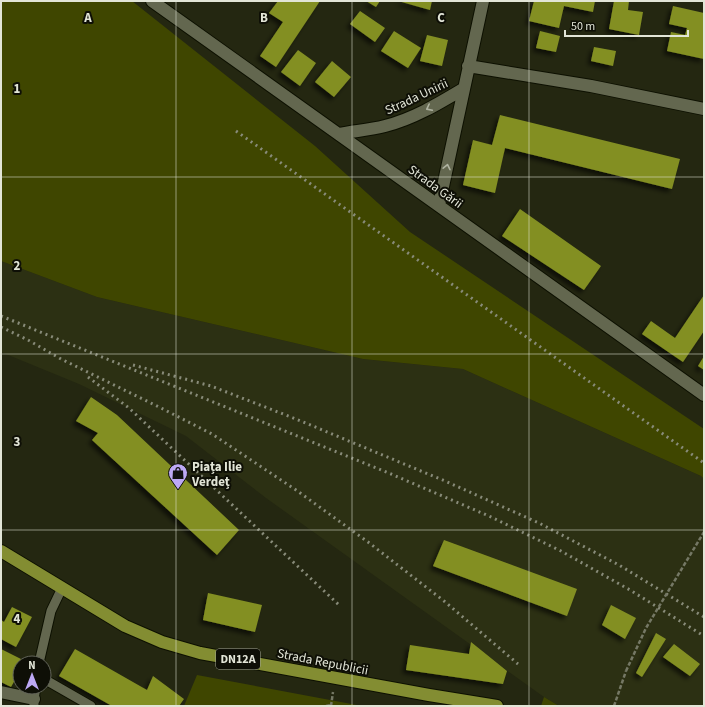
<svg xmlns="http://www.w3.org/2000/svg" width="705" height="707" viewBox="0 0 705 707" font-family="'Source Sans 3',sans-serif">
<defs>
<filter id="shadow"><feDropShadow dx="-3.5" dy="3.5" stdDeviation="2" flood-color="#0009"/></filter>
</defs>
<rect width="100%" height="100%" fill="#242711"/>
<!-- built -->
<path fill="#2c3013" d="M1,261L97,297L363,359L463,369L701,476L704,479V706H559L544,697L266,498L186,436L79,384L1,352Z"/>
<!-- green -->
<path fill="#3f4600" d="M1,1H132L315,146L410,232L704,429V479L701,476L463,369L363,359L97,297L1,261Z
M197,675L362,706H184Z
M544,697L559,706H541Z"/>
<!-- building -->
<path fill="#838f24" filter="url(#shadow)" d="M278,1H320L276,67L260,56L283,22L269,13Z
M366,1H380L376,7Z
M398,1H432L430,10Z
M534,1H595L593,12L564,6L559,28L529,21Z
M614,1H629L628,10L643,12L639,35L609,29Z
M673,6L704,13V59L667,51L671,32L685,35L687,28L669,24Z
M360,11L385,28L375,42L350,24Z
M394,31L421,48L408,68L381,51Z
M540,31L560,36L556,52L536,48Z
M427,35L448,40L442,66L420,61Z
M594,47L616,51L613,66L591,61Z
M298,50L316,63L300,86L281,72Z
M332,61L351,77L334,97L315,82Z
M500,115L680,159L672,189L505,148L495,193L463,185L473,140L492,145Z
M520,209L601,266L584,290L502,236Z
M704,295V331L683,362L642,334L651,321L675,338Z
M704,356V370L698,366Z
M91,397L117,415L239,530L217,555L92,440L98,433L76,421Z
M444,540L577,589L567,616L433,566Z
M208,593L262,605L255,632L203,620Z
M611,605L636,618L625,639L602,625Z
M12,607L32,617L16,647L1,639V620L4,622Z
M656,633L666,639L642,677L636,673Z
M471,642L507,671L503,684L406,670L410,645L469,654Z
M674,644L700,664L690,676L663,657Z
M1,649L25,661L24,663H20V671L11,687L1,682Z
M75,649L147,690L153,676L184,699L179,706H112L59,676Z"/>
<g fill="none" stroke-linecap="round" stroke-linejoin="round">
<defs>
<path id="lane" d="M39,663L51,611L62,588
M44,679L91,706
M34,706V699L36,687"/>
<path id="street" d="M152,1L704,395
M468,66L591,86L704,109
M339,134C354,131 370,130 385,126C413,119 438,104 463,89
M439,205L483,1
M1,692L34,699"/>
<path id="primary" d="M1,551L125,626L162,642L200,653L429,695L497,706"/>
</defs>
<!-- lane casing -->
<use href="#lane" stroke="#0d1000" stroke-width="11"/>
<!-- street casing -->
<use href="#street" stroke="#0d1000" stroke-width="14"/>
<!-- primary casing -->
<use href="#primary" stroke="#0d1000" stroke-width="14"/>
<!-- path -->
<path stroke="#757865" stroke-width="2.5" stroke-dasharray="4 2" stroke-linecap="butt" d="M326,706L331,705
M331,706L333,692
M614,706L626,671"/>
<!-- lane -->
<use href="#lane" stroke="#63674f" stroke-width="9"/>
<!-- street -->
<use href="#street" stroke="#63674f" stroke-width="12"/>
<!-- primary -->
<use href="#primary" stroke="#838d32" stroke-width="12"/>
<!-- rail -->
<path stroke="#888b79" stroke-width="3" stroke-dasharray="2 4" stroke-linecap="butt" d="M236,131L704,463
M1,316L391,474L489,516L561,551L630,590L704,636
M1,327L28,340L61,359L161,408L212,434L296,490L368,542L444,601L518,664
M133,365L211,386L296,419L445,481L539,523L619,565L704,617
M88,377L129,408L339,605"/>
<!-- path-bridge -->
<path stroke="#757865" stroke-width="2.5" stroke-dasharray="4 2" stroke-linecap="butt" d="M626,671L646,628L704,532"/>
</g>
<!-- one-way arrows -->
<defs><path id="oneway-chevron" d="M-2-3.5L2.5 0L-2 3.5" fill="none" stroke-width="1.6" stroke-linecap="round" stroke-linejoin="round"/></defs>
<g stroke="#afb3a1">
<use href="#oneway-chevron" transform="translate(429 108) rotate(153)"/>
<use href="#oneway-chevron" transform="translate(447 167) rotate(-78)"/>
</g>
<!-- grid -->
<path fill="none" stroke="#e2e5d7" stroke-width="1" stroke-opacity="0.55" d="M176,1V706M352,1V706M529,1V706M1,177H704M1,354H704M1,530H704"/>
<!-- icons -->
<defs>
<symbol id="shop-pin" viewBox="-11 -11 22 30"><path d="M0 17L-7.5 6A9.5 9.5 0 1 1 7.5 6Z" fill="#bda9f5" stroke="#0e0f06"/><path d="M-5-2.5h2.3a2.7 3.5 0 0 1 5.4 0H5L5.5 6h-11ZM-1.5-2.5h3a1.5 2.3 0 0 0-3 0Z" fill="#111"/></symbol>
</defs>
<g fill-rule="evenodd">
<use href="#shop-pin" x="167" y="462" width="22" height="30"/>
</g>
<g text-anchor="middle" stroke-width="4" stroke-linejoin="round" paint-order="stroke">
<!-- shield labels -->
<rect fill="#0e0f06" stroke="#a2a598" stroke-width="1" x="216" y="649" width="44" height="20" rx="3"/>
<g font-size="12" font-weight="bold" fill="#e2e5d7">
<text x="238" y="663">DN12A</text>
</g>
<!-- street labels -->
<g font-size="13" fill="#e2e5d7" stroke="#0e0f06">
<text transform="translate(416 96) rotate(-25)" y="5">Strada Unirii</text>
<text transform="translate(436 186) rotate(36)" y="5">Strada Gării</text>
<text transform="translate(323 661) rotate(11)" y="5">Strada Republicii</text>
</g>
<!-- poi labels -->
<g font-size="13" font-weight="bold" fill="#e2e5d7" stroke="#0e0f06" text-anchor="start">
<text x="192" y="471">Piața Ilie<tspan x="192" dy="15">Verdeț</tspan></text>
</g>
</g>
<g font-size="13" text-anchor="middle" font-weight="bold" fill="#e2e5d7" stroke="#0e0f06" stroke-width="4" stroke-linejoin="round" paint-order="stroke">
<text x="88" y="22">A</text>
<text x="264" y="22">B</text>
<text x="441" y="22">C</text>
<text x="17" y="93">1</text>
<text x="17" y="270">2</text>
<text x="17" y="446">3</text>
<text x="17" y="623">4</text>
</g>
<!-- border -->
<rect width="705" height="707" fill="none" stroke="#e2e5d7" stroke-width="4"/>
<!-- north arrow -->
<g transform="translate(32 675)"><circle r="19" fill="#0e0f06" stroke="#63655a"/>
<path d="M0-3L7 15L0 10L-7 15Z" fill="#bda9f5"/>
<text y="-6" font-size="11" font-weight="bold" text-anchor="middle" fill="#e2e5d7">N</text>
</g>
<!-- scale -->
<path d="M565 30v6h123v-6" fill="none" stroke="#e2e5d7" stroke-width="2"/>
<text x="571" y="30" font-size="12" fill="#e2e5d7" stroke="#0e0f06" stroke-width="3" paint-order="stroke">50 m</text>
</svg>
